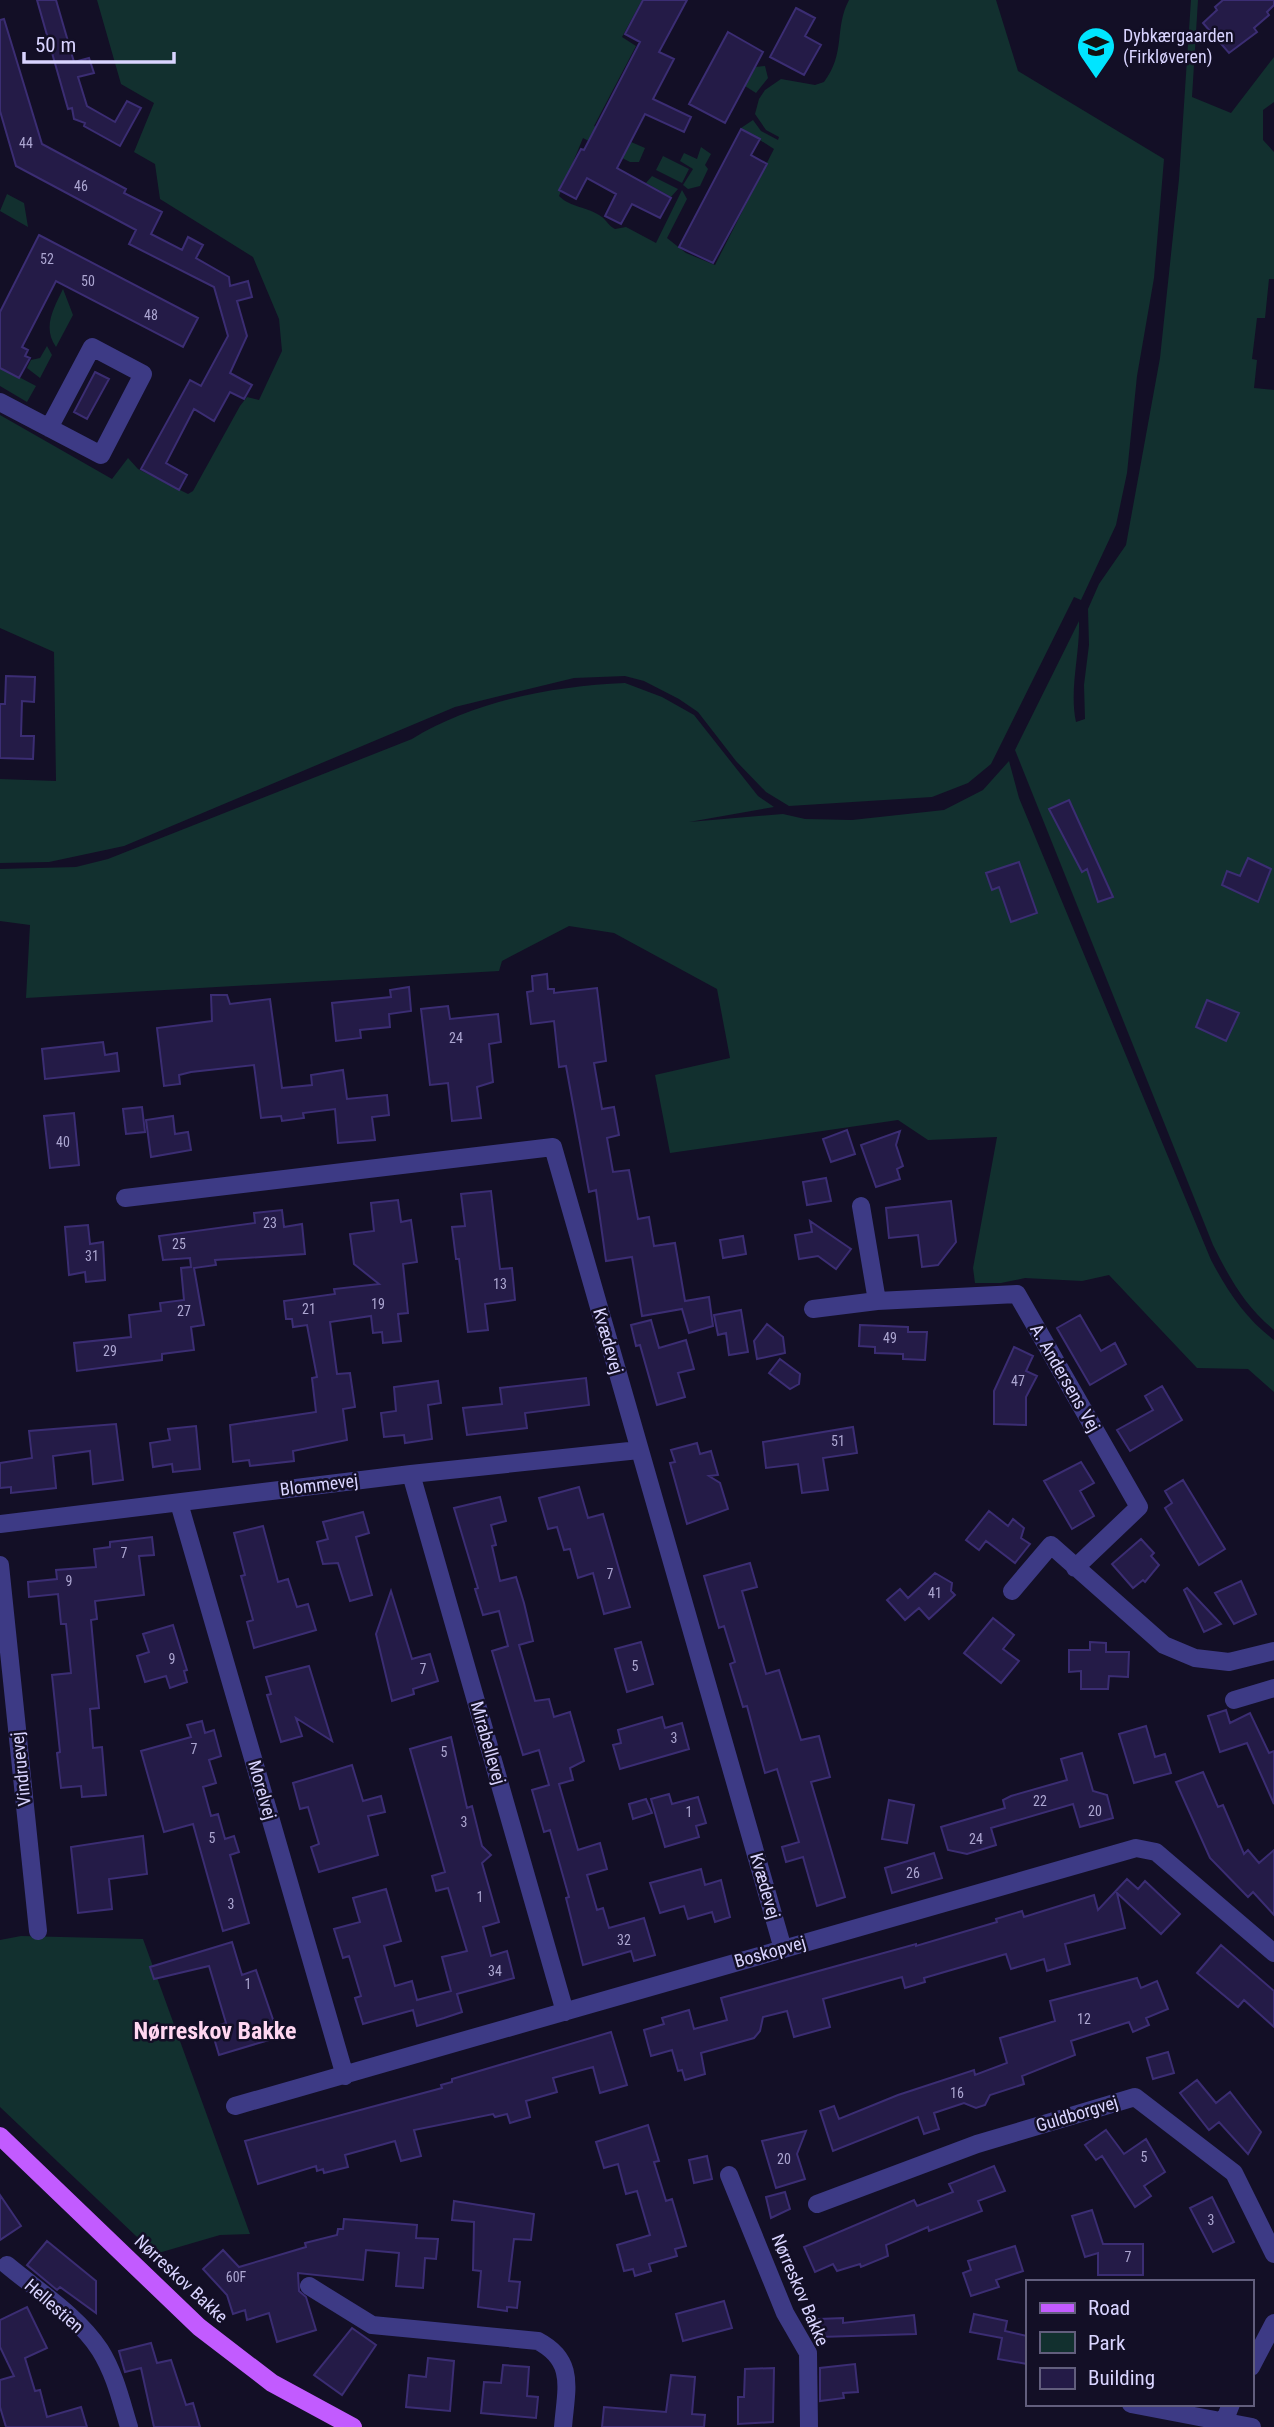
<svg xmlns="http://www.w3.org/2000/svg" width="1274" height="2427" viewBox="0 0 1274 2427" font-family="'Roboto Condensed',sans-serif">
<rect width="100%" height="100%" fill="#130f26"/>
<!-- green -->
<path fill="#12302f" d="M97,0H642L622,37L636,46L594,126L645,148L639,162H630L583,138L559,196C571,208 587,206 602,217C607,221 609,226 615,229L626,227L656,243L682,190L687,199L667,238L686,253L715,265L774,149L741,128L753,120L761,131L778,140L779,137L766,130L755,114L759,99L765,90L781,79L815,85L824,82C846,53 834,28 849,0H996L1018,71L1164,159L1154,278L1137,376L1127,473L1116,525L1081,600L1074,597L991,764L968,783L932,797L789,806L766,792L736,761L698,712L679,699L644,681L625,676L574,678L455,707L124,846L49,862L0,863V779L56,781L54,652L0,628V415L112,479L128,458L138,469L188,494L193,491L240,406L247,397L259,400L282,351L279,319L253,257L160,199L155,164L134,152L154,103L121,84Z
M1191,0H1198L1192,97L1231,113L1274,57V102L1263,110V140L1274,152V279H1269L1265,318H1257L1252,359L1257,360L1254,388L1274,390V1330C1245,1306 1230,1279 1213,1245L1015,750L1079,621C1080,655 1069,689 1076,722L1085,719L1084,685L1089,645L1088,609L1099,584L1126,545L1160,358L1179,179Z
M765,66L768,78L756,93L745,86L756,67Z
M701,147L711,154L705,165L708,169L700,186L688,189L683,185L693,169L680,161L684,153L697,159Z
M663,156L689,169L682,183L656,170Z
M652,176L678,189L671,197L646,183Z
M7,194L24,203L28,227L0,211Z
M63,289L73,315L56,347C42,327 54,308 63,289Z
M47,346L52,355L40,378L27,368L31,360L40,358Z
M0,367L36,386L27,402L0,386Z
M625,683L662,697L694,715L758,796L774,807L689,822L783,814L805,819L852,820L944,810L983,790L1009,761L1019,798L1211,1260C1228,1292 1245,1318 1274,1340V1392L1248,1369L1197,1368L1109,1275L1082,1281L1025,1278L1001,1283H975L973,1268L997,1137L928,1140L898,1120L670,1153L655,1075L730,1058L717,989L614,933L569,926L502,961L499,971L26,998L30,925L0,921V869L76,867L108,859L412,739C474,701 553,686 625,683Z
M21,1936L143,1939L250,2234L220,2235L155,2254L0,2107V1940Z"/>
<!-- building -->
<path fill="#241b47" stroke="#3b2d73" stroke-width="2" d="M37,0H56L74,62L89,58L94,73L78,77L87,106L115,122L127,101L141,108L120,146L84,126L85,123L74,119L72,108L68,109Z
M643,0H687L659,52L674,59L653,99L691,117L684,132L645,114L617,168L671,198L660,218L632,204L621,224L605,216L616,194L587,178L576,199L559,190L581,149L584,150L640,42L625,34Z
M1223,0H1274V5L1267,12L1269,15L1254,28L1257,32L1229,53L1203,23L1217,10L1215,7Z
M796,8L815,18L805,36L821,45L804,75L770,57Z
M4,19L42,144L126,189L124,193L162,212L151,234L182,250L188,237L203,245L196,258L229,277L230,286L248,281L252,297L237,301L247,336L230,373L252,385L244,399L230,392L214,421L194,409L166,463L187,475L179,490L141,469L190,380L201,386L228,336L214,287L129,244L136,230L16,166L0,111V20Z
M728,32L763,52L725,123L689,104Z
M741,129L760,139L751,155L767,164L713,263L679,247Z
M39,235L198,318L183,347L56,281L22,347L28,350L25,356L30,358L19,378L0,368V312Z
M95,372L109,379L87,419L74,412Z
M6,676L35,677L34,702L22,701L21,736H34L33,759L0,758V704H5Z
M1069,800L1113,897L1098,902L1087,869L1082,872L1049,809Z
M1248,858L1271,869L1258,902L1222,885L1227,871L1240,876Z
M1019,862L1037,913L1011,922L999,887L992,890L986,873Z
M547,974L548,989H554V993L597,988L606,1061L594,1063L602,1109L614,1107L619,1135L607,1138L613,1172L629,1170L638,1219L649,1217L654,1246L675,1243L685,1301L709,1297L713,1326L689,1333L682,1309L642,1316L632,1257L606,1261L596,1190L589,1192L566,1066L559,1067L554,1021L531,1024L527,992L533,991L532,976Z
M409,987L411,1011L389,1014L390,1027L360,1030L361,1038L336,1041L332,1003L391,997L390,990Z
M211,995H227L230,1004L270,999L282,1088L312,1085L311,1075L343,1070L347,1099L387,1095L389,1115L372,1117L375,1140L338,1143L335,1109L303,1113L304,1118L282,1121L281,1116L261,1118L254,1065L191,1072L179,1075L180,1084L164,1086L157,1028L212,1021Z
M1207,1000L1239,1013L1226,1041L1196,1027Z
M448,1006L450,1019L498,1014L501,1042L489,1044L493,1082L477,1087L481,1118L452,1121L448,1083L430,1085L421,1009Z
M103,1042L105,1055L117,1053L119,1071L45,1079L42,1049Z
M142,1107L145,1132L126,1134L123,1109Z
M74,1113L79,1165L50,1168L44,1116Z
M173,1116L175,1134L188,1132L191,1150L151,1157L146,1120Z
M847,1130L855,1154L831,1162L823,1139Z
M900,1131L896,1145L903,1166L897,1169L900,1179L876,1187L861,1145Z
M826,1178L831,1201L807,1205L803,1182Z
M491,1191L500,1269L512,1268L515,1300L485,1304L488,1330L468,1332L459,1259H456L452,1227L465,1226L461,1194Z
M398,1200L401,1222L411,1220L417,1262L403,1264L408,1313L398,1314L401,1341L383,1343L382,1332L373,1333L371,1316L330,1322L337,1374L350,1373L355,1407L343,1409L347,1440L293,1451L294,1461L250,1466L249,1460L233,1462L230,1425L316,1412L312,1378L317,1377L307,1325L293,1327L292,1319H286L284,1301L335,1294L334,1289L379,1284L354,1264L350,1234L374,1231L371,1203Z
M951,1201L956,1242L938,1265L922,1267L918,1235L889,1238L886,1208Z
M282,1210L284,1227L302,1224L305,1254L215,1260L216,1265L194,1268L204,1325L191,1327L194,1350L162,1354V1360L77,1371L74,1343L131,1337L129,1315L161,1311L160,1303L184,1300L181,1268L191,1267L190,1258L163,1260L159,1236L255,1223L254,1213Z
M810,1221L851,1249L836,1269L818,1256L799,1259L795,1235L812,1232Z
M88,1225L90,1244L103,1242L105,1280L86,1282L85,1272L69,1275L65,1227Z
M743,1236L746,1254L723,1258L720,1240Z
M741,1310L748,1352L729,1355L726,1333L718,1335L714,1315Z
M1080,1315L1101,1351L1115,1343L1126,1364L1090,1385L1057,1328Z
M651,1320L659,1348L686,1340L694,1369L678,1373L685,1397L657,1405L640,1345L636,1346L631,1325Z
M767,1324L783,1337L785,1353L757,1359L754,1341Z
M860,1325L908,1327V1332H927L925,1360L903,1359V1354L875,1353V1347L859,1346Z
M1014,1347L1033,1356L1026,1371L1037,1376L1026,1397V1425L994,1424V1391Z
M780,1359L800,1374L799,1384L790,1389L769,1373Z
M586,1378L589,1405L525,1413L527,1428L467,1435L463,1408L502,1404L500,1388Z
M438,1381L441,1403L428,1405L432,1439L405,1443L404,1435L384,1437L381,1413L396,1411L394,1387Z
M1162,1386L1182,1420L1130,1451L1117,1430L1153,1410L1145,1396Z
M116,1424L123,1480L93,1484L90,1451L53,1456L56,1488L11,1493V1487L0,1488V1463L32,1458L29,1431Z
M196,1426L200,1469L173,1472L172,1464L153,1467L150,1443L170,1440L168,1429Z
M853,1427L857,1453L823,1458L828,1490L802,1493L798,1464L766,1468L763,1442Z
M697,1443L700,1454L711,1451L718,1475L709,1476L720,1483L728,1509L687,1524L670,1463L675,1462L671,1450Z
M1081,1462L1094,1483L1080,1491L1094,1516L1072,1529L1044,1481Z
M1183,1480L1225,1549L1199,1565L1165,1508L1172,1503L1165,1491Z
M579,1487L588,1518L603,1514L630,1607L604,1614L593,1573L578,1578L570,1549L564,1550L557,1527L548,1529L539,1498Z
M500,1497L506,1521L491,1525L496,1545L492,1546L500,1581L516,1577L524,1603L533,1641L519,1645L535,1701L549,1699L554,1717L570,1712L584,1761L570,1768L573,1780L559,1784L578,1850L600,1843L607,1869L587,1875L597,1910L603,1908L609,1928L644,1918L655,1955L634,1961L631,1951L583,1965L566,1898L569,1897L550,1830L544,1832L532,1790L549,1785L539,1750L523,1755L492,1651L508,1646L499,1611L483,1615L475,1589L478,1588L454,1508Z
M989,1511L1008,1526L1013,1519L1024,1528L1021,1538L1030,1544L1015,1563L986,1541L979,1550L966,1540Z
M363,1512L369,1533L356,1537L372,1595L350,1601L338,1563L323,1564L317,1542L328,1539L323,1522Z
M263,1526L278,1582L288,1579L297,1607L308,1604L316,1630L254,1648L247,1622L253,1620L241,1576L245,1575L234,1533Z
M152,1537L154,1555L139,1556L144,1595L95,1601L97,1619L91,1620L99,1708L90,1709L93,1748L102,1747L106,1795L82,1797L81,1786L61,1788L57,1753L60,1752L52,1675L71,1673L66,1624H61L58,1594L29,1597L28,1582L57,1579L56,1570L96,1567L94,1549L110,1547V1542Z
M1141,1539L1154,1553L1151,1556L1159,1565L1145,1582L1143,1580L1133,1588L1112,1564Z
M750,1563L757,1587L742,1591L766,1674L779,1670L801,1740L819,1736L830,1777L811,1782L845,1897L817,1906L803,1857L786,1862L782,1847L799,1842L777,1769L765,1773L747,1706L743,1707L730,1664L735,1662L724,1626L719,1628L704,1576Z
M935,1573L952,1583L951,1591L955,1595L929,1619L919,1608L905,1620L887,1600L900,1589L908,1598Z
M1241,1581L1256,1614L1234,1624L1215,1593Z
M1187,1588L1221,1624L1204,1632L1184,1590Z
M391,1591L412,1659L430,1654L438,1681L413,1689L414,1694L392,1701L376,1634Z
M993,1618L1014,1635L1003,1649L1019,1661L1001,1683L964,1653Z
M173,1625L187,1670L184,1671L187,1682L170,1688L166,1676L145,1682L137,1656L149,1652L143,1634Z
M641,1642L653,1684L627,1692L615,1649Z
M1090,1642L1106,1643V1652H1129L1128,1677L1109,1676L1108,1689H1081V1671L1069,1672V1650H1090Z
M309,1666L332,1741L296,1718L302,1736L281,1742L267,1695L271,1694L266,1677Z
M1226,1710L1230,1723L1250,1713L1269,1753L1274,1751V1804L1247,1743L1220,1752L1208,1716Z
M662,1717L665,1728L682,1723L689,1749L620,1769L613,1745L621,1743L618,1730Z
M202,1721L205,1733L214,1730L221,1756L209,1760L216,1783L203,1787L211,1816L218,1814L225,1839L234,1836L239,1852L230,1855L249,1923L223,1931L193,1824L164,1832L141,1751L191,1737L187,1725Z
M1146,1726L1155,1757L1165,1754L1171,1773L1134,1783L1119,1734Z
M451,1737L467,1808L472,1806L482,1846L491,1855L482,1863L499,1922L483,1927L491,1956L507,1951L514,1978L457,1994L462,2012L444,2018L417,2026L413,2010L363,2024L355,1998L361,1996L349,1956L343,1958L334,1929L360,1922L353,1898L386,1889L401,1941L384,1946L395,1986L412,1981L417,2000L451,1991L442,1957L467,1951L448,1888L436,1891L432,1876L445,1872L410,1749Z
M1082,1753L1093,1791L1107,1795L1113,1818L1080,1827L1073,1804L991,1828L996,1845L967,1854L948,1850L941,1827L1005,1808L1003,1800L1011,1796L1067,1780L1061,1759Z
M352,1765L363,1801L381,1796L385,1812L368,1816L378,1855L319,1872L311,1847L319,1844L308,1807L300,1809L293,1783Z
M1203,1772L1218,1807L1223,1805L1244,1854L1248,1850L1259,1863L1274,1850V1915L1253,1892L1248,1897L1210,1858L1176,1782Z
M669,1794L672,1804L698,1797L706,1823L696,1826L699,1837L665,1847L651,1799Z
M646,1799L652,1813L633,1819L629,1804Z
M889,1800L914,1805L907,1843L882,1839Z
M143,1836L147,1874L109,1879L112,1909L78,1913L71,1847Z
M934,1853L942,1878L892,1893L885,1868Z
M701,1869L705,1885L721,1880L730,1917L715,1922L712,1912L688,1919L684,1906L660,1913L650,1883Z
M1127,1879L1138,1889L1145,1881L1180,1914L1161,1934L1117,1893L1125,1928L1065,1944L1070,1964L1047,1971L1044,1959L1011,1969L1006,1954L924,1978L925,1982L905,1988L902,1977L823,1999L830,2027L794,2037L787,2011L763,2017L760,2031L754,2038L701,2053L705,2074L685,2080L682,2070L678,2071L672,2050L651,2056L644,2030L664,2024L662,2018L689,2010L694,2029L727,2020L721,1998L916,1944V1946L997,1922L996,1919L1022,1911L1024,1917L1094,1895L1098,1910Z
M232,1942L242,1975L256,1970L279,2037L219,2055L211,2028L226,2023L209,1966L154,1979L150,1967Z
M1221,1945L1274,1991V2027L1244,2000L1238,2007L1197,1973Z
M1137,1978L1141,1988L1157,1981L1168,2009L1146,2018L1149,2025L1133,2032L1129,2022L1071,2041L1075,2055L1022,2076L1024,2084L990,2095L985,2105L976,2108L964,2103L934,2113L939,2129L924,2134L918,2117L833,2151L820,2111L834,2106L839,2119L898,2095L974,2070L975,2075L1007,2063L1000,2038L1055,2021L1050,2001Z
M611,2032L627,2085L600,2093L593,2067L553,2078L557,2092L526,2101L530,2117L510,2123L507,2114L495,2117L493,2114L414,2130L421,2156L401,2161L395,2141L345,2155L348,2167L324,2173L323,2169L317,2171L316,2166L258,2184L245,2141L442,2088L441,2085L452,2082V2079Z
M1168,2052L1174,2073L1153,2079L1147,2058Z
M1197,2080L1216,2103L1230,2092L1261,2132L1248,2154L1219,2122L1209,2130L1180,2093Z
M648,2125L659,2161L654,2162L666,2201L672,2199L686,2246L675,2249L677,2256L649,2264L651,2271L635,2276L633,2269L624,2271L617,2245L650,2235L637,2191L626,2194L618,2164L604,2168L596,2142Z
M1106,2130L1124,2154L1146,2139L1165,2172L1144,2186L1151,2196L1135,2207L1102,2156L1096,2160L1085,2145Z
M806,2131L797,2154L805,2179L776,2188L762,2141Z
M707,2156L712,2179L694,2183L689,2160Z
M994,2166L1005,2191L978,2201L982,2211L929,2231L928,2227L886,2245L888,2256L861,2267L860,2264L837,2271L833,2264L815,2272L804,2247L914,2200L917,2206L953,2192L949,2184Z
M785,2192L790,2209L771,2218L766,2197Z
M0,2195L21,2226L0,2240Z
M1212,2197L1234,2242L1213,2252L1190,2208Z
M454,2201L534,2214L531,2240L514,2239L509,2281L520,2282L517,2308L507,2307V2311L478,2307L481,2271L473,2270L474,2222L452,2220Z
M1092,2210L1103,2244H1143V2275H1098V2253L1085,2257L1072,2216Z
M344,2219L417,2225L416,2238L438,2239L436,2259L425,2258L423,2288L396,2286L399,2253L366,2250L363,2280L298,2273L299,2291L306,2297L316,2330L277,2342L269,2313L247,2320L245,2310L233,2314L227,2295L203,2269L223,2250L239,2267L306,2247L305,2243L337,2235L338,2229H343Z
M47,2241L96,2281V2313L60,2287L57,2290L27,2265Z
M1015,2246L1023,2271L996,2280L999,2287L971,2296L963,2273L971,2270L968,2261Z
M724,2301L732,2328L683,2341L676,2314Z
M27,2307L47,2348L25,2358L35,2391L40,2390L47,2417L81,2407L87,2427H6L0,2407V2380L14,2376L0,2347V2320Z
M974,2314L1007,2321L1005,2331L1027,2336V2364L998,2359L1002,2338L970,2332Z
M914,2315L916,2334L820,2337L819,2319L843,2318V2323Z
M352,2328L376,2345L342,2395L314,2375Z
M151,2343L157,2363L171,2360L186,2405L193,2403L200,2427H154L141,2368L125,2372L119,2351Z
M428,2358L454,2361L450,2411L406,2407L409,2375L426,2377Z
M855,2364L858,2392L843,2393L844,2398L820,2401V2368Z
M503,2365L529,2367L527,2396L538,2397L536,2418L481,2413L484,2382L501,2383Z
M774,2368L773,2422L738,2424V2397H744L745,2369Z
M671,2375L695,2377L692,2414L705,2415L704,2427H602L604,2407L666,2412Z"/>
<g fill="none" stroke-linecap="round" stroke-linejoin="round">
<!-- minor -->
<path stroke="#3d3a85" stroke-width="18" d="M0,402L101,455L143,374L92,347L49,428
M125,1198L553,1147L783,1949
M861,1206L877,1301
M813,1309L877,1301L1017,1294L1139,1507L1075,1568
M411,1474L565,2012
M179,1503L345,2076
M0,1524L411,1474L639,1450
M0,1565L38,1931
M1012,1591L1051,1545L1164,1645L1195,1658L1229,1662L1274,1651
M1234,1700L1274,1688
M235,2106L1136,1848L1156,1852L1274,1953
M729,2175L785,2313L808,2353L809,2427
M817,2204L977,2144L1135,2097L1234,2173L1274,2254
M7,2265C38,2291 78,2316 100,2350C115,2374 121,2401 129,2427
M309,2286L372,2325L538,2341C576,2361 566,2389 563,2427
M1251,2367L1274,2323
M1131,2404L1252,2427
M1222,2427L1231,2404"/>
<!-- major -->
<path stroke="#c25bff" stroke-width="18" d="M0,2136L199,2327L272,2383L353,2427"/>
</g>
<!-- icons -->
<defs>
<symbol id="school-pin" viewBox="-11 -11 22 30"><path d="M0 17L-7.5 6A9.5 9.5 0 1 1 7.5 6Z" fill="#00e5ff" stroke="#130f26"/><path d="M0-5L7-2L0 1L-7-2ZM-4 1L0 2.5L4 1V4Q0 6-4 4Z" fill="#111"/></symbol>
</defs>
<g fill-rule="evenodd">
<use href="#school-pin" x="1074" y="24" width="44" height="60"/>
</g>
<g text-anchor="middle" stroke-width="5" stroke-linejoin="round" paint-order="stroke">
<!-- number labels -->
<g font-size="14" fill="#aca6d1">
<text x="26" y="148">44</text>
<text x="81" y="191">46</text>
<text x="47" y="264">52</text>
<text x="88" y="286">50</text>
<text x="151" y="320">48</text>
<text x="456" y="1043">24</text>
<text x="63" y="1147">40</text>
<text x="270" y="1228">23</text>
<text x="179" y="1249">25</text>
<text x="92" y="1261">31</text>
<text x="500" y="1289">13</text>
<text x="378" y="1309">19</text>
<text x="309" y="1314">21</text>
<text x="184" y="1316">27</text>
<text x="890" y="1343">49</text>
<text x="110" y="1356">29</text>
<text x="1018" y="1386">47</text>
<text x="838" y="1446">51</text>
<text x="124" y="1558">7</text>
<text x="610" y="1579">7</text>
<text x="69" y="1586">9</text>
<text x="935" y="1598">41</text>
<text x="172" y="1664">9</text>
<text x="635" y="1671">5</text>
<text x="423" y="1674">7</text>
<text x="674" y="1743">3</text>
<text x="194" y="1754">7</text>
<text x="444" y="1757">5</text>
<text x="1040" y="1806">22</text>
<text x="1095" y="1816">20</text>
<text x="689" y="1817">1</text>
<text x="464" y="1827">3</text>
<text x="212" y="1843">5</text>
<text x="976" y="1844">24</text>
<text x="913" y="1878">26</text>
<text x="480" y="1902">1</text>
<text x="231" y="1909">3</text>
<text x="624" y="1945">32</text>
<text x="495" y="1976">34</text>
<text x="248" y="1989">1</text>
<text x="1084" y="2024">12</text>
<text x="957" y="2098">16</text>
<text x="1144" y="2162">5</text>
<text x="784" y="2164">20</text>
<text x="1211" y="2225">3</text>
<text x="1128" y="2262">7</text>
<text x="236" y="2282">60F</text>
</g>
<!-- poi labels -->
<g font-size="18" fill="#d9d4ff" stroke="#130f26" text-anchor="start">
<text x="1123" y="42">Dybkærgaarden<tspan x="1123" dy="21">(Firkløveren)</tspan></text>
</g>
<!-- street labels -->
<g font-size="18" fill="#d9d4ff" stroke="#130f26">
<text transform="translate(608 1341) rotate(74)" y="6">Kvædevej</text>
<text transform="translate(1065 1378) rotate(60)" y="6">A. Andersens Vej</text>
<text transform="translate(319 1485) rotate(-7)" y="6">Blommevej</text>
<text transform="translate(488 1743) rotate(74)" y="6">Mirabellevej</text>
<text transform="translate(21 1769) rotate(-96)" y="6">Vindruevej</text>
<text transform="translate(262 1790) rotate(74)" y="6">Morelvej</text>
<text transform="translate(765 1886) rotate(74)" y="6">Kvædevej</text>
<text transform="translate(770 1952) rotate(-16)" y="6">Boskopvej</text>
<text transform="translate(1077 2114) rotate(-17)" y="6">Guldborgvej</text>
<text transform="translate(181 2279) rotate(43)" y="6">Nørreskov Bakke</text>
<text transform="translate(800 2290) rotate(67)" y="6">Nørreskov Bakke</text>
<text transform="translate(54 2306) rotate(41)" y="6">Hellestien</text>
</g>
<!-- district labels -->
<g font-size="24" font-weight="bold" fill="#ffd6f0" stroke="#130f26">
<text x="215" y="2039">Nørreskov Bakke</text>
</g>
</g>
<!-- legend -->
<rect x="1026" y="2280" width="228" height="126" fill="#130f26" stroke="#625e7d" stroke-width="2"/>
<rect x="1040" y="2303" width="35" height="10" fill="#c25bff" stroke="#625e7d" stroke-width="2"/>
<text x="1088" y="2315" font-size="21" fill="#d9d4ff">Road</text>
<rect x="1040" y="2332" width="35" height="21" fill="#12302f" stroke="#625e7d" stroke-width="2"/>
<text x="1088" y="2350" font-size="21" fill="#d9d4ff">Park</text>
<rect x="1040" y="2368" width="35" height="21" fill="#241b47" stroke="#625e7d" stroke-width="2"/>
<text x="1088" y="2385" font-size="21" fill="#d9d4ff">Building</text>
<!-- scale -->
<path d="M24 52v10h150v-10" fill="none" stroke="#d9d4ff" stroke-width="3.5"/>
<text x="35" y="52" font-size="21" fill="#d9d4ff" stroke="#130f26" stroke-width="5" paint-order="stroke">50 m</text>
</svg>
